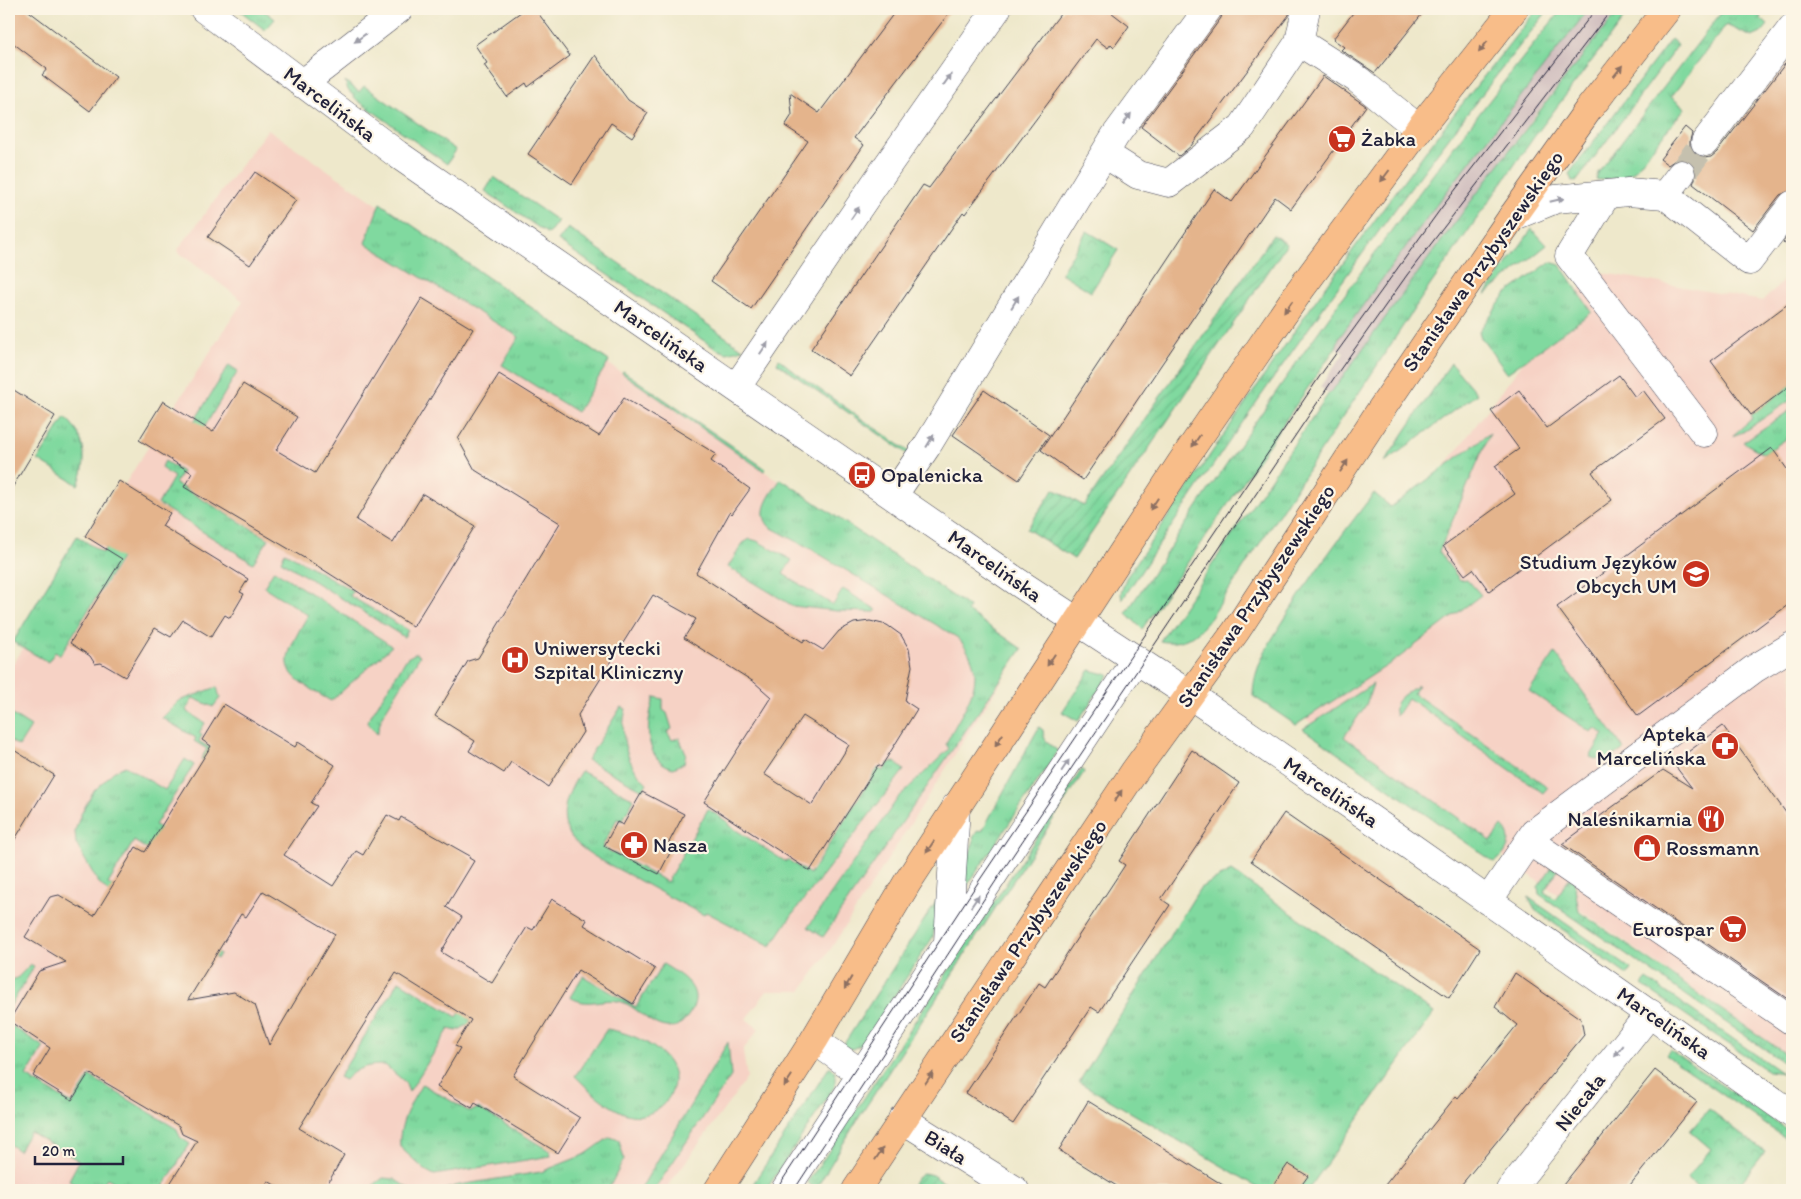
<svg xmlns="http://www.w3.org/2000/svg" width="1801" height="1199" viewBox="0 0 1801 1199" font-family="Itim,sans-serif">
<defs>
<pattern id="grass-tufts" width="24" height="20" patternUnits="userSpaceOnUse" patternTransform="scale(1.25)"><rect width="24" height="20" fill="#80d99f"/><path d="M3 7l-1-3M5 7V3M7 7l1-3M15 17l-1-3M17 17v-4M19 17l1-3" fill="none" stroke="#6eba8a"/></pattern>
<pattern id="park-crowns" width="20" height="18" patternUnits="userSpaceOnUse" patternTransform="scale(1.25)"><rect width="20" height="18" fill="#80d99f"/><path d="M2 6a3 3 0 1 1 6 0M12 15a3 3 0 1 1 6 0" fill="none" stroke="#6eba8a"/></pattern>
<pattern id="garden-furrows" width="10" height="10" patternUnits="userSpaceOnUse" patternTransform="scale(1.25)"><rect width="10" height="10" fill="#80d99f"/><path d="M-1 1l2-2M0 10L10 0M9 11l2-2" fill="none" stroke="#6eba8a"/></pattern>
</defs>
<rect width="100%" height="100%" fill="#fcf5e5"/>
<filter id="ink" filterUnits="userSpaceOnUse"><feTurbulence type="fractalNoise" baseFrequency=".02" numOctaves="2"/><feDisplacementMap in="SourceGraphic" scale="10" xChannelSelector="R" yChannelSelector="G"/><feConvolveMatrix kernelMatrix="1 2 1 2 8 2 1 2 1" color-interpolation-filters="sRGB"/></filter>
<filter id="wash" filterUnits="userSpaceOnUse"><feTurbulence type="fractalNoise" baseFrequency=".0096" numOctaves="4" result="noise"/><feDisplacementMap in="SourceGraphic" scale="20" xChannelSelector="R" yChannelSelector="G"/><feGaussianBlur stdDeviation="1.12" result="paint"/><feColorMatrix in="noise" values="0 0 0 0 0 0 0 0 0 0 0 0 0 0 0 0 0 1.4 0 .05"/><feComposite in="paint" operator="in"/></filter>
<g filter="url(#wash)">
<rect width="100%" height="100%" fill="#eee8cb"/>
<!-- built -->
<path fill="#f6d2c5" d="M268,129L1022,649L832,947L801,991H767L746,1019L759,1029L743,1050L747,1078L665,1190H9V671L140,460L243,301L177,251Z
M1593,271L1763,301L1792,272V1058L1271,695Z"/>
<!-- industrial -->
<path fill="#d1bfbf" d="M1589,9H1620L1535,115L1412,280L1337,385L1329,393L1320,387L1344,353L1336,347L1339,338L1437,204Z"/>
<!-- grass -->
<path fill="url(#grass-tufts)" stroke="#517e6d" d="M238,9H262L275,19L265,30Z
M1537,9H1549C1397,199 1257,397 1122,600L1121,593L1126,578L1316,300L1440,132Z
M1562,9H1589L1437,204L1339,338L1336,347L1142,629L1126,613C1264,406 1405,202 1562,9Z
M1620,9H1631L1534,137L1422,297L1212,616C1199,634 1184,646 1160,641L1329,393L1337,385C1428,257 1522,131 1620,9Z
M1724,9H1763L1761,19L1768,25L1761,33L1752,37L1726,25L1671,97L1685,108L1634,171L1622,178L1596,180L1598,173Z
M1671,39L1678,45L1576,182L1572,181L1569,174Z
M345,81L359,92L364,86L456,150L447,164L357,100L348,90Z
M494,177L558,221L548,234L485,191Z
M380,203L609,361L577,412L502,365L519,337L365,243Z
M568,228L743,349L727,353L716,349L558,241Z
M1532,229L1547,245L1485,295Z
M1550,262L1560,265L1592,312L1507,373L1481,338L1479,331L1506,294Z
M779,359L796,373L911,453L909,455L777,363Z
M1451,363L1477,394L1384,463Z
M229,365L238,371L183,463L172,457Z
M623,371L766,469L764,471L622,373Z
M1792,384V399L1743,432L1732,436L1753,418L1751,415Z
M1792,409V435L1764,454L1743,442Z
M65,417C85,435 89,460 78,485L38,460Z
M1490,433L1439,552L1460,580L1467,579L1481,595L1397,659L1296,725L1253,696C1253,664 1273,638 1289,612C1315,570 1344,532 1374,493L1391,507Z
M165,461L182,472L175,483L269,539L253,563L158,504L174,477L161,468Z
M781,479L969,607L967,611L1022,649L823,937L808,927L898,798L949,749L946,744C964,704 994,679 958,638L811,549L770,527C755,512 771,494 781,479Z
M77,536L103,553L109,542L125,552L60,655L55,652L48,662L13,642Z
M750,539L757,541L792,560L783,574L833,605L843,589L877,610L875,612L837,611L793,606L728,567L743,543Z
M285,552L353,591L350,596L408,630L404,637L281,561Z
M274,570L392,646L331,701C277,671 279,666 308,615L264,587Z
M416,653L420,656L382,716L377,734L367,722L407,658Z
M1555,653L1624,749C1613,757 1603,763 1590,757L1604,734L1594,728L1591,732L1529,691Z
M1090,670L1109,675L1078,721L1062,712Z
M1373,684L1366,705L1344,737L1491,841L1502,826C1515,837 1508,855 1494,862L1303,729Z
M1418,685L1413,693L1548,787L1543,793L1408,698L1396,716C1390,700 1406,694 1418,685Z
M217,687L220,698L213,707L193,698L186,711L205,723L199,733L202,735L199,741L254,775L247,787L201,759L207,749L194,741L196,738L162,718L179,701Z
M655,697L663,699V710L667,713L672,729L667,732L672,740L679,738L686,753L684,763L673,768C642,760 646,719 655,697Z
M621,707L626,709C619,736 626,765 647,783L643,790L587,760Z
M9,713L31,727L19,746L9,740Z
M1039,727L1043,730C1043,741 1050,745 1058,751L961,895L965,865L974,841L973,838L978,830L982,831Z
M185,759L194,765L155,825L207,856L194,879L134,841L108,884L182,926L179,931L220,954L217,959L139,914L110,894L98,882L76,844L75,831L80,816L93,792L113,772L125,766L165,790Z
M895,762L904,770L789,919L771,946L706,912L704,915C680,903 656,890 633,877C581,850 540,835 581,771L634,799L622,821L617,819L602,847L667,882L708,809L729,823L728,825L786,862L788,860L810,874L878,768L883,771L889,763Z
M1082,769L1084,772L856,1122L816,1189L807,1182L819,1166Z
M1552,867L1558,870L1544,892L1555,899L1570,878L1574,881L1579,912L1786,1054L1792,1053V1068L1539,894L1538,887Z
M1231,871L1434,1013L1308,1190H1263L1079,1082L1200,888Z
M941,894L933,937L863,1044L852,1049L842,1047Z
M1528,897L1631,969L1627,975L1535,910Z
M31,964L34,967L9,1008V981L17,978Z
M663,964C684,977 707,990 688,1016C684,1021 679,1026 673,1027C650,1030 637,1004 618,1001C599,998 588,1008 570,997L583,976L636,1007Z
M1647,979L1782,1073L1768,1071L1642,985Z
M399,981L457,1017L462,1010L472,1017L469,1024L457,1031L449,1029L409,1092L405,1082L385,1065C368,1065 357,1067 345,1080L339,1077Z
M9,1024L44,1047L26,1076L72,1104L90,1076L177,1129L180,1137L190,1144L161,1190H128L107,1178L99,1190H84L69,1180L79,1161L30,1132L19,1151L9,1144Z
M607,1029C629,1033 656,1043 669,1063C687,1092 653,1125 624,1113C605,1105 589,1090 575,1076Z
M728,1042L731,1076L654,1190H640Z
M1670,1050L1792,1133V1143L1666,1055Z
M830,1066L835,1071V1086L766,1190H749Z
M422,1084L470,1112L478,1108L550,1151L551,1156L434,1175L425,1170L400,1147C398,1124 411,1103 422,1084Z
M610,1137L619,1140L624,1159L608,1190H442L459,1185L541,1172L586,1154Z
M383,1178L394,1179L411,1190H367Z"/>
<!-- park -->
<path fill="url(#park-crowns)" stroke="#517e6d" d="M1087,231L1118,250L1091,292L1061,273Z
M1709,1109L1765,1152L1735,1190H1700L1687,1178L1711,1149L1690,1131Z"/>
<!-- garden -->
<path fill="url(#garden-furrows)" stroke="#517e6d" d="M1273,235L1287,244L1074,559L1027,529L1054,489L1084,506Z
M924,1173L932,1175L956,1190H909L917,1178Z"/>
<g id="blocks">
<!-- building -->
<path fill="#e4b48c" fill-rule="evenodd" d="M9,9H26L116,77L90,111L42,75L47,69L9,40Z
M525,9H535L570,56L528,87L526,83L507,97L484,65L487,63L475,45Z
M897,9H952L854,138L864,145L751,309L711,281L808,141L785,126L792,115L790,93L819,113Z
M1064,9H1107L1129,26L1114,47L1111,44L1108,48L1096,39L965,214L963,212L850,376L811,349L923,185L929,188Z
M1223,9H1290L1289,15L1191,146L1179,156L1141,127L1221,18Z
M1356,9H1426L1375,73L1341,50L1344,47L1333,39Z
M595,55L628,100L648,113L632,137L611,123L572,184L528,154Z
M1792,55V190L1780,195L1753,230L1693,184L1696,176L1695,168L1691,162L1682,158L1675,160L1668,165L1660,159L1685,127L1692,133L1690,140V148L1695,154L1703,158L1711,157L1717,152Z
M1323,76L1366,106L1291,209L1275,197L1083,480L1041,450L1214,189L1232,202Z
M255,172L296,200L250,265L208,237Z
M1792,230V249L1783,242Z
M422,298L473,329L356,520L393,543L423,494L475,526L413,627L316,565L184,487L192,473L139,440L163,401L213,432L243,384L297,417L276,450L315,473Z
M1792,301V384L1751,415L1711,361Z
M499,374L599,436L624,398L716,454L711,461L750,489L732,514L730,512L696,573L803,642L805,639L823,650L839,631L854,623L870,621L887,625L901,635L909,649L912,666L905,701L917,709L881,767L878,765L810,871L704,802L771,697L754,682L684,638L696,619L653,595L578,715L583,732L548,787L511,762L504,773L469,751L475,741L435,716L468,661L478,658L560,523L475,470L458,439ZM803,716L849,745L812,805L764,774Z
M1619,375L1635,397L1643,390L1665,419L1592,472L1612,500L1489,591L1473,569L1465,575L1443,546L1515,494L1495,466L1519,449L1491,411L1519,390L1547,428Z
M9,387L55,416L9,493Z
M984,390L1049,435L1019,480L953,435Z
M1772,448L1792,476V602L1638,716L1557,607Z
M119,481L170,513L162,526L248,579L240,592L244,594L230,618L225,615L211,637L183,620L171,637L155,628L125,677L101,663L95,664L90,656L70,643L122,559L85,536Z
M224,704L295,747L298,742L335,765L311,803L317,806L284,855L333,886L356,851L363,855L387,815L399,821L401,817L470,856L469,858L474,861L446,907L462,917L441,952L492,983L527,927L533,930L552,899L587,920L584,925L655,969L633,1004L578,970L513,1076L580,1118L558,1153L475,1103L472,1108L437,1087L460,1048L455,1046L471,1020L396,973L299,1128L344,1155L324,1190H283L268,1181L263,1190H166L197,1141L182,1134L179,1126L89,1073L72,1100L33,1076L50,1048L9,1021L39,971L66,962L25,937L50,897L59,895L94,916L136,847L145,852L211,746L202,740ZM263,891L335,934L269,1045L255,1005L234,992L188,1000L241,914L246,917Z
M1723,726L1792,821V1002L1562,844L1663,770L1692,788L1673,763Z
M9,747L54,775L9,849Z
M1192,750L1239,783L1161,899L1170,905L1099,1012L1091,1007L1013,1124L966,1093L1039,983L1045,987L1125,865L1119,861Z
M642,792L684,814L666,848L671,851L659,874L604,846L617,822L623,825Z
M1284,813L1480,949L1449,998L1251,861Z
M1515,973L1581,1019L1584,1035L1457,1190H1381L1456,1096L1458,1098L1517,1025L1495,1007Z
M1655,1070L1697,1102L1626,1190H1559Z
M1088,1101L1231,1190H1123L1059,1150Z
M1288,1164L1308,1176L1298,1190H1270Z"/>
</g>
</g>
<g filter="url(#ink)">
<use href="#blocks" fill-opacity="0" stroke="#414051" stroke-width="1"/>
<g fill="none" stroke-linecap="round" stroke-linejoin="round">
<!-- minor-tunnel -->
<path stroke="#c5c0ae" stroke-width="28" stroke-dasharray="28 14" stroke-linecap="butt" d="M1681,174L1705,142"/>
<defs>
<path id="minor" d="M204,9L397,154L1019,583L1190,695L1400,839L1792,1114
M1299,42L1357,79L1419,129
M302,84L399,9
M1705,142L1792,28
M1105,154L1138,175L1169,183L1242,127L1299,42L1306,9
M1607,194L1569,256L1704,433
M1665,195L1681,174
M1512,217L1556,199L1628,192L1665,195L1749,261L1792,205
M736,388L885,169L997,9
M893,496L927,446L1115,136L1208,9
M1529,841L1792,1021
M1488,901L1534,833L1754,669L1792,646
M948,942L956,806
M814,1040L862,1074
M902,1119L1015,1190
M785,1190L1136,659
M1510,1190L1650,1013"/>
<path id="major" d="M718,1190L814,1040L907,883L1181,463L1300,290L1419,129L1514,9
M856,1190L1134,772L1236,631L1378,414L1512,217L1588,110L1667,9"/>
</defs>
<!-- minor casing -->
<use href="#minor" stroke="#414051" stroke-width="29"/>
<!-- major casing -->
<use href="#major" stroke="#414051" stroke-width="29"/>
<!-- minor -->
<use href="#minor" stroke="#fff" stroke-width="28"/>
<!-- major -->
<use href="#major" stroke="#f8bd89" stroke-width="28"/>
<!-- tram -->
<path stroke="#22223b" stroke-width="1" d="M776,1190L979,881L1324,370L1442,207L1596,9
M794,1190L1005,867L1334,378L1407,275L1612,9"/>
</g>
<!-- one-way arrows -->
<defs><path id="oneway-solid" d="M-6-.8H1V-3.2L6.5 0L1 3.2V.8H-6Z" transform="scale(1.25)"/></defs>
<g fill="#9c9ca7">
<use href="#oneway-solid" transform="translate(360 38) rotate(144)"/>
<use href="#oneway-solid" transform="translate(947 80) rotate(-55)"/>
<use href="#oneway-solid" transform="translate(1127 119) rotate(-54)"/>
<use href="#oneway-solid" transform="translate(1557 200) rotate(-13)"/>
<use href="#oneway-solid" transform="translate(855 213) rotate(-56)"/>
<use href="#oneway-solid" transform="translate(1015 302) rotate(-59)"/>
<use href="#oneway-solid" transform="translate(764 348) rotate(-56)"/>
<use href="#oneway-solid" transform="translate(930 441) rotate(-59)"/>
<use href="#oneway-solid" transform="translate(1065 766) rotate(-56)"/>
<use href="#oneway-solid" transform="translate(975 901) rotate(-56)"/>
<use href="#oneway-solid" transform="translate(1619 1051) rotate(128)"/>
</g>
<g fill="#8d7062">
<use href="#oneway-solid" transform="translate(1483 47) rotate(128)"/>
<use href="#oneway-solid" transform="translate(1618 71) rotate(-52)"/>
<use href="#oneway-solid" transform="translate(1385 176) rotate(127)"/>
<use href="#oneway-solid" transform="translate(1288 307) rotate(125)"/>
<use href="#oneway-solid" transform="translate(1196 441) rotate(124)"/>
<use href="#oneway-solid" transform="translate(1344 466) rotate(-57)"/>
<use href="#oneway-solid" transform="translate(1154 504) rotate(123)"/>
<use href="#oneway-solid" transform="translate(1051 660) rotate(123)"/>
<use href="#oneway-solid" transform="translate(999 740) rotate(123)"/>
<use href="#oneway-solid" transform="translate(1118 796) rotate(-57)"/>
<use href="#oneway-solid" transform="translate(930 847) rotate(123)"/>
<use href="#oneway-solid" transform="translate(848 983) rotate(120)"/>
<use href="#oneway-solid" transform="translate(929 1078) rotate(-56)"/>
<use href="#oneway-solid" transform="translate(788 1081) rotate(123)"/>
<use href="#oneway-solid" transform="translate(879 1154) rotate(-57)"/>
</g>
</g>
<!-- icons -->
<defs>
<symbol id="supermarket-disc" viewBox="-11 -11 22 22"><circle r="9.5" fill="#c8321e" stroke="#fcf5e5"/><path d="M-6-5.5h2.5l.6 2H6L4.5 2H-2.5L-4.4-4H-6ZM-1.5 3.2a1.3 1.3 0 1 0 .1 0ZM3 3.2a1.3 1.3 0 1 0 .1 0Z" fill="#fff"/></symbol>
<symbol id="bus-disc" viewBox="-11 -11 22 22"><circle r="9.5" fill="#c8321e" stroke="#fcf5e5"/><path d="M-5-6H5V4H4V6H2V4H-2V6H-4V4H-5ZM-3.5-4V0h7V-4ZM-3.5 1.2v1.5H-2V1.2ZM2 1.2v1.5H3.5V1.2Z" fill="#fff"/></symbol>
<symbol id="university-disc" viewBox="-11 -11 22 22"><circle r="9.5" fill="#c8321e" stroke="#fcf5e5"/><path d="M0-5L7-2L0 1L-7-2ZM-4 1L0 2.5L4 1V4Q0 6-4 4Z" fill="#fff"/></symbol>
<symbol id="hospital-disc" viewBox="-11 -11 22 22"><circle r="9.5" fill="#c8321e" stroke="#fcf5e5"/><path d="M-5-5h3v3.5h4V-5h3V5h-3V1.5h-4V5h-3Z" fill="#fff"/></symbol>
<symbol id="pharmacy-disc" viewBox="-11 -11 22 22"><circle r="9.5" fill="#c8321e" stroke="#fcf5e5"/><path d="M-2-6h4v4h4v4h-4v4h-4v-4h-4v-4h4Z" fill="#fff"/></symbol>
<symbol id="restaurant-disc" viewBox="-11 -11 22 22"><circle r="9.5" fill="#c8321e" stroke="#fcf5e5"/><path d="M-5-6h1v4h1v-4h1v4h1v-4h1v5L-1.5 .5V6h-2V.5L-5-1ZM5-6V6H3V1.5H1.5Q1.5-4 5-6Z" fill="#fff"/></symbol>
<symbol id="shop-disc" viewBox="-11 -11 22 22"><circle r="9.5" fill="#c8321e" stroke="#fcf5e5"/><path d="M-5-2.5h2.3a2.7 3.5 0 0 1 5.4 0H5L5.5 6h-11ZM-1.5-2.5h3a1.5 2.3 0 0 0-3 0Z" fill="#fff"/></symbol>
</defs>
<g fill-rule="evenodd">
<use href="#supermarket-disc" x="1326" y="123" width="32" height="32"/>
<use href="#bus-disc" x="846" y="459" width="32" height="32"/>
<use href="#university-disc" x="1680" y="558" width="32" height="32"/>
<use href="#hospital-disc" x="499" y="644" width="32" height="32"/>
<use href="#pharmacy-disc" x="1709" y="730" width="32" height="32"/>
<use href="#restaurant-disc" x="1695" y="803" width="32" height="32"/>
<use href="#pharmacy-disc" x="618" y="829" width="32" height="32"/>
<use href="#shop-disc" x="1631" y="832" width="32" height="32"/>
<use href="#supermarket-disc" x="1717" y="913" width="32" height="32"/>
</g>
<g text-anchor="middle" stroke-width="4.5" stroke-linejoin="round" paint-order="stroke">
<!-- street labels -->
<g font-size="21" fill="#22223b" stroke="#fcf5e5">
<text transform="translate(330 104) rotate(37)" y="7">Marcelińska</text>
<text transform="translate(1483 261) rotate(-55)" y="7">Stanisława Przybyszewskiego</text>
<text transform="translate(661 336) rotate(35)" y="7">Marcelińska</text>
<text transform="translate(995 566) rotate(35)" y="7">Marcelińska</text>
<text transform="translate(1256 596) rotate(-56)" y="7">Stanisława Przybyszewskiego</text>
<text transform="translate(1331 792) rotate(34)" y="7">Marcelińska</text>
<text transform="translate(1028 931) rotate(-56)" y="7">Stanisława Przybyszewskiego</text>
<text transform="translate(1664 1023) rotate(35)" y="7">Marcelińska</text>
<text transform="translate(1580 1102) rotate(-52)" y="7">Niecała</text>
<text transform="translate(946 1147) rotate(32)" y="7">Biała</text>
</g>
<!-- poi labels -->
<g font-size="21" fill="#22223b" stroke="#fcf5e5" text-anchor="start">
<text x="1361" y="146">Żabka</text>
<text x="881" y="482">Opalenicka</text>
<text x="1677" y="569" text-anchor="end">Studium Języków<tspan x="1677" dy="24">Obcych UM</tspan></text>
<text x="534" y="655">Uniwersytecki<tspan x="534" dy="24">Szpital Kliniczny</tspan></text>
<text x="1706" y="741" text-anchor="end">Apteka<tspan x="1706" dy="24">Marcelińska</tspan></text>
<text x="1692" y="826" text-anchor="end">Naleśnikarnia</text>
<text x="653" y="852">Nasza</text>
<text x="1666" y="855">Rossmann</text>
<text x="1714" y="936" text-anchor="end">Eurospar</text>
</g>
</g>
<!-- margin -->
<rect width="1801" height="1199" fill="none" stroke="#fcf5e5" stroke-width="30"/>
<!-- scale -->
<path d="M35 1156v8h88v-8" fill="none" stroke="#22223b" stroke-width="2.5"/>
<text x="42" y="1156" font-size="15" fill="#22223b" stroke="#fcf5e5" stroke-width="4" paint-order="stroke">20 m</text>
</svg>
